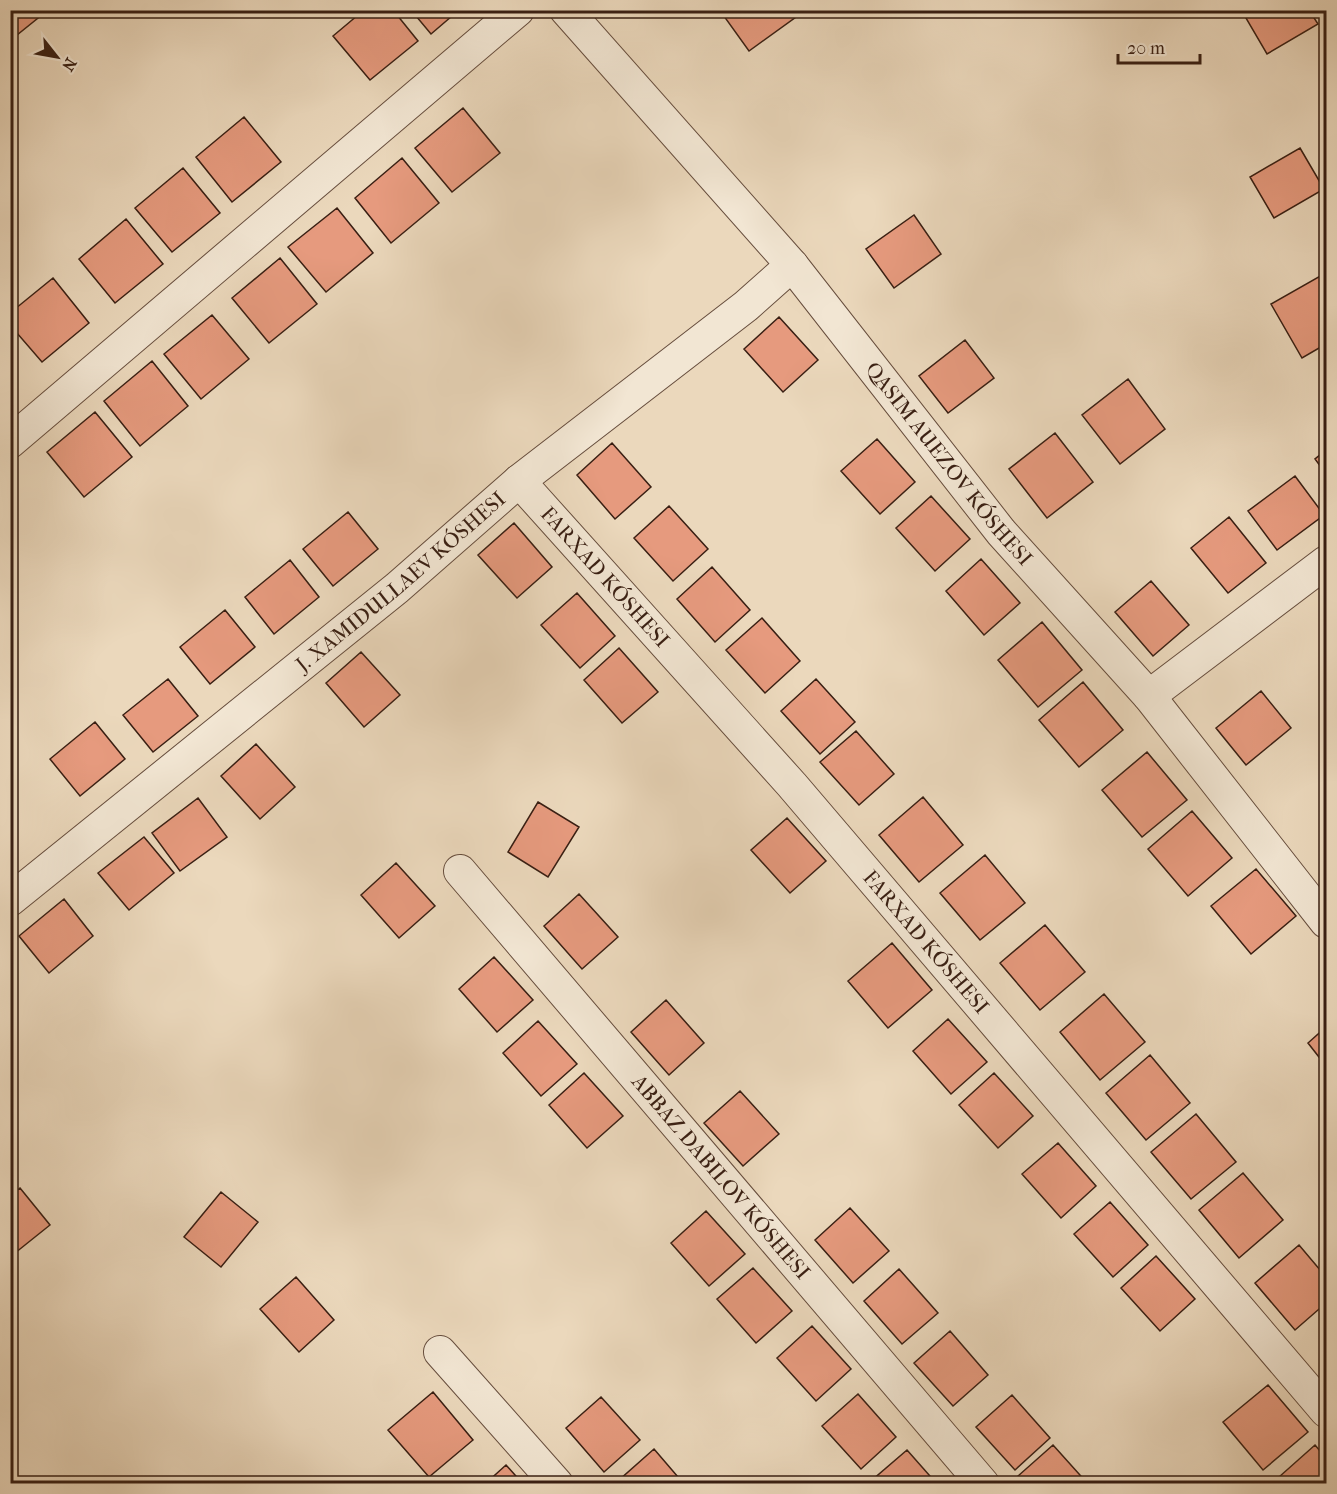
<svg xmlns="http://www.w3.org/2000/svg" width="1337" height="1494" viewBox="0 0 1337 1494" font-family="'IM FELL French Canon',serif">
<rect width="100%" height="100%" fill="#ebd8bc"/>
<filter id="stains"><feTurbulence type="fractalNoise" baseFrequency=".00333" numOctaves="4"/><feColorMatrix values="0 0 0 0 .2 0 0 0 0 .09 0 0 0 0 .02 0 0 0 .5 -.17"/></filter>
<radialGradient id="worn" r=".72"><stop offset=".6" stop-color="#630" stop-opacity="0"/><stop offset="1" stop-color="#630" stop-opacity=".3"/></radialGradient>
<!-- building -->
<path fill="#e69a7e" stroke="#391f13" stroke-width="1.5" d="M10,10H48L12,39Z
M364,10H393L418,41L370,80L333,36Z
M411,10H459L431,34Z
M724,10H791L796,17L749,51L721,12Z
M1247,10H1309L1318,24L1267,54L1243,13Z
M463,108L500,153L452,192L415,148Z
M244,117L281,162L232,202L196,157Z
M1300,148L1324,189L1274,218L1250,177Z
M402,158L439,203L391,243L355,198Z
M183,168L220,213L172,252L135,208Z
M337,208L373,253L326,292L288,247Z
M914,215L941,254L894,288L866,249Z
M126,219L163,264L115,303L79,259Z
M280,258L317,304L269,343L232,298Z
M1322,275L1326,284V344L1302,358L1271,304Z
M53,278L89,323L42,362L10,325V313Z
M212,315L249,359L201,399L164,354Z
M779,317L818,360L783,392L744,349Z
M965,340L994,378L948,413L919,376Z
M152,361L188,406L140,446L104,401Z
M1128,379L1165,429L1120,464L1082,415Z
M95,412L132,457L84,497L47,452Z
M1055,433L1093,482L1047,518L1009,469Z
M877,439L915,482L880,514L841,471Z
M612,443L651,487L615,519L577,475Z
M1326,450V474L1315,459Z
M1295,476L1324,515L1277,550L1248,511Z
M931,496L970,539L935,571L896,528Z
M669,506L708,549L673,581L634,538Z
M348,512L378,549L333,586L303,549Z
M1229,517L1266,563L1228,593L1191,548Z
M514,523L552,567L517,598L478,555Z
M981,559L1020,603L984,635L946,591Z
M290,560L319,597L274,634L245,597Z
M712,567L750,610L715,642L677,599Z
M1151,581L1189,625L1153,656L1115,612Z
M577,593L615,636L580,668L541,625Z
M225,610L255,647L210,684L180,647Z
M762,618L800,661L765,693L726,650Z
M1042,622L1082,670L1038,707L998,660Z
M619,648L658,692L622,723L584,680Z
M361,652L400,695L364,727L326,683Z
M168,679L198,716L153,752L123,715Z
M816,679L855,722L820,754L781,711Z
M1083,682L1123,730L1079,767L1039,720Z
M1261,691L1291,728L1246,765L1216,728Z
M95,722L125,759L80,796L50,759Z
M856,731L894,774L859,805L820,762Z
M256,744L295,787L260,819L221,776Z
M1147,752L1187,800L1142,837L1102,790Z
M923,797L963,845L919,882L879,835Z
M198,798L227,837L180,871L152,833Z
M538,802L579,827L548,877L508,852Z
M1192,811L1232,858L1188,896L1148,849Z
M787,818L826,861L790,893L751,850Z
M144,837L174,873L129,910L98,873Z
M985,855L1025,903L980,940L940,893Z
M396,863L435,906L399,938L361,895Z
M1256,869L1296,916L1251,954L1211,906Z
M579,894L618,937L582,969L544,926Z
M64,899L93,936L49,973L19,936Z
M1045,925L1085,972L1040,1010L1000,963Z
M892,943L932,990L888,1028L848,981Z
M494,957L533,1000L497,1032L459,989Z
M1104,994L1145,1042L1100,1080L1060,1032Z
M666,1000L704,1043L669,1075L631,1032Z
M948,1019L987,1062L951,1094L913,1051Z
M538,1021L577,1064L541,1096L503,1053Z
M1326,1027V1066L1308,1043Z
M1150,1055L1190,1103L1146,1140L1106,1093Z
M584,1073L623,1116L587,1148L549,1105Z
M994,1073L1033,1116L998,1148L959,1105Z
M740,1091L779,1134L743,1166L704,1123Z
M1196,1114L1236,1162L1191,1199L1151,1152Z
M1058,1143L1096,1186L1061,1218L1022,1174Z
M1243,1173L1283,1220L1239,1258L1199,1210Z
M20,1188L50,1225L10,1257V1196Z
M221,1192L258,1222L221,1267L184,1237Z
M1110,1202L1148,1245L1113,1277L1074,1234Z
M850,1208L889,1251L853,1283L815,1240Z
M706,1211L745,1254L709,1286L671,1243Z
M1299,1245L1326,1277V1303L1295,1330L1255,1283Z
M1156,1256L1195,1299L1160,1331L1121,1288Z
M753,1268L792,1311L756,1343L717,1299Z
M899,1269L938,1313L902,1344L864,1301Z
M296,1277L334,1320L299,1352L260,1309Z
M812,1326L851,1369L816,1401L777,1358Z
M950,1331L988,1375L953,1406L914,1363Z
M1268,1385L1308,1432L1263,1470L1223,1422Z
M433,1392L473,1440L429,1477L388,1430Z
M858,1394L896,1437L861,1469L822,1426Z
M1012,1395L1050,1438L1015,1470L976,1427Z
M601,1397L640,1440L604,1472L566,1428Z
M1053,1445L1088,1484H1024L1018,1476Z
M1315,1445L1326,1458V1484H1285L1279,1477Z
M654,1449L684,1484H620L618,1481Z
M907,1450L937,1484H873L871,1481Z
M506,1465L523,1484H485Z"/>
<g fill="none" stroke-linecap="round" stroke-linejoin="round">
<defs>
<g id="street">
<path id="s1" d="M566,10L792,265L1001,532L1149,696L1326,922"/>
<path d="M10,442L518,10"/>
<path id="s2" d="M519,481L792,785L1326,1411"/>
<path d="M1149,696L1326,562"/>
<path id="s3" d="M460,871L983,1484"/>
<path id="s4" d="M10,900L397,588L519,481L746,306L792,265"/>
<path d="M440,1352L557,1484"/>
</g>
</defs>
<!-- street casing -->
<use href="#street" stroke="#664d3d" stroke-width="34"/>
<!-- street -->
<use href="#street" stroke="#f2e6d3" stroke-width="32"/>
</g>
<g text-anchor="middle" stroke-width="6" stroke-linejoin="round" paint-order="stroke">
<!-- street labels -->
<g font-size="21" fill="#391f13" stroke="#f2e6d3">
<text dy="7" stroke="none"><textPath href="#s1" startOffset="594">QASIM AUEZOV KÓSHESI</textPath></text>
<text dy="7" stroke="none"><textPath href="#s2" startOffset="129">FARXAD KÓSHESI</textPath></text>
<text dy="7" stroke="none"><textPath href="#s4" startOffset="504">J. XAMIDULLAEV KÓSHESI</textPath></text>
<text dy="7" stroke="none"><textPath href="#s2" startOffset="615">FARXAD KÓSHESI</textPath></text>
<text dy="7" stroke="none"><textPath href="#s3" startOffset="402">ABBAZ DABILOV KÓSHESI</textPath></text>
</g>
</g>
<!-- margin -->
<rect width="1337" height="1494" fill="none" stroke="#ebd8bc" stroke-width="36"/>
<rect x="12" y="12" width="1313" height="1470" fill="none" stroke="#391f13" stroke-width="3"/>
<rect x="18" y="18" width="1301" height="1458" fill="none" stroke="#391f13" stroke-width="1.5"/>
<!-- north arrow -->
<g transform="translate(57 57) rotate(121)" stroke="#f2e6d3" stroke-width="4.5" paint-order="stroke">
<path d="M0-4.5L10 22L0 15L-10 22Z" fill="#391f13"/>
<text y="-9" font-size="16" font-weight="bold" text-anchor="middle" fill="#391f13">N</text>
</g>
<!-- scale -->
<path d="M1118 54v9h82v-9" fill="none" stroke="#391f13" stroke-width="3"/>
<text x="1127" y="54" font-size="18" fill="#391f13" stroke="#f2e6d3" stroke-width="4.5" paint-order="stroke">20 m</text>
<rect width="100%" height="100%" filter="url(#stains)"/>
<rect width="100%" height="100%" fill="url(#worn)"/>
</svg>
